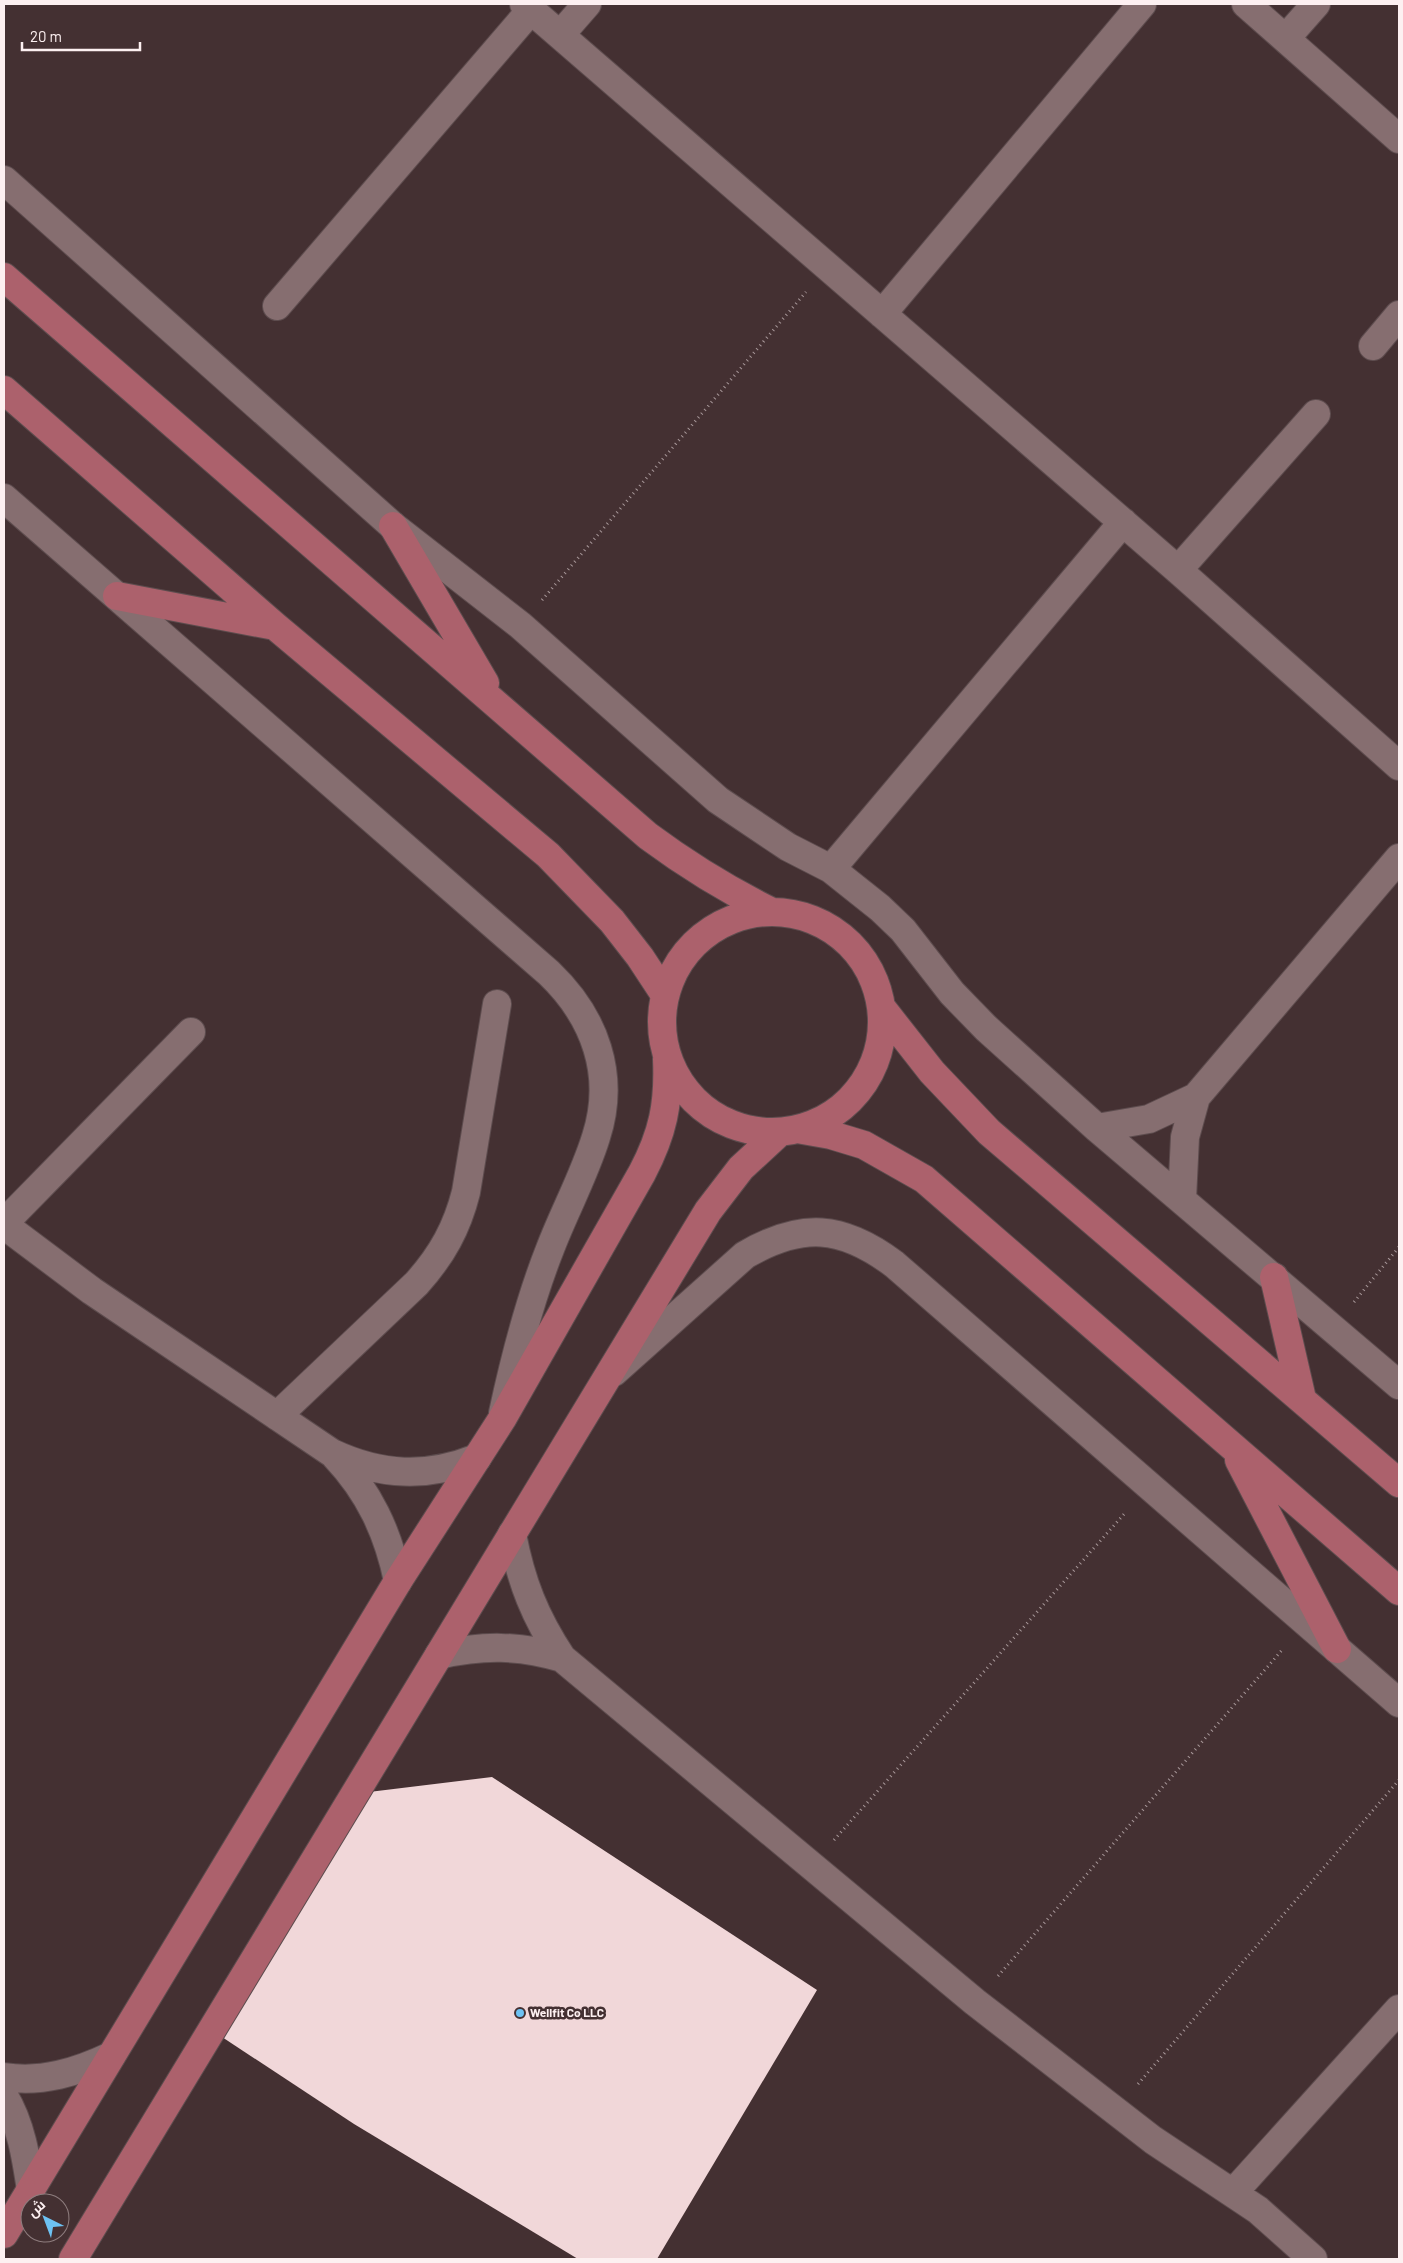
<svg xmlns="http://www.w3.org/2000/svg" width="1403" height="2263" viewBox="0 0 1403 2263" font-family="Barlow,Cairo,sans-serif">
<rect width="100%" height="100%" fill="#443032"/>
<!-- building -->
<path fill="#f1d7d9" d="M492,1777L817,1990L657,2259H578L354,2124L222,2037L369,1792Z"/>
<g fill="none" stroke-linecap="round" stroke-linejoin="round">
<defs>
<path id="minor" d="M524,4L1178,570L1399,766
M1246,4L1399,139
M560,35L587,4
M1286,38L1316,4
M4,180L393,526L520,625L718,800L788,847L831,869L880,908L903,930L952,993L986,1028L1097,1128L1399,1385
M277,306L531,10
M882,314L1142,4
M1373,346L1399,315
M4,498L549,973C595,1017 616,1075 596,1137C584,1176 564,1212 550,1249C529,1302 515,1357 503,1413
M1178,570L1316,414
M831,869L1123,522
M1097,1128L1149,1119L1196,1097L1399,858
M1182,1199L1185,1137L1196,1097
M4,1223L191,1032
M4,1225L92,1291L332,1453C381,1476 427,1478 477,1458
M614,1372L745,1255C802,1222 842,1225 894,1264L1399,1703
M277,1416L417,1283C442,1255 457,1228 466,1192L497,1004
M335,1456C369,1492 388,1532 398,1581
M512,1534C521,1582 535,1617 562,1658L975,2002L1153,2140L1258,2210L1313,2259
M439,1655C482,1645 520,1645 562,1658
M4,2077C42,2083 77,2072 111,2056
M4,2096C21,2124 26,2157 31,2190
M1233,2193L1399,2009"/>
<path id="major" d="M4,277L648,836C687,865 726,889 770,911
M4,390L275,626L548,855L612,921L640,957L665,995
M393,526L485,683
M117,596L275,626
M662 1022a110 110 0 1 1 220 0a110 110 0 1 1-220 0Z
M881,1007L932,1072L989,1132L1399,1483
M797,1129L831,1135L864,1145L924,1179L1399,1591
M1274,1277L1302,1399
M1239,1460L1337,1649
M4,2234L398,1581L502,1419L642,1173C663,1133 669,1104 667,1059
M73,2259L708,1211L741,1168L780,1132"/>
</defs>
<!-- minor casing -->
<use href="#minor" stroke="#5d4c4e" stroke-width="30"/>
<!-- major casing -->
<use href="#major" stroke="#5d4c4e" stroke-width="30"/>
<!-- path -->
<path stroke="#a8989a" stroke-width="3" stroke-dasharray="1 4" stroke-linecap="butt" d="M542,600L806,292
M1354,1302L1399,1247
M834,1840L1126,1512
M998,1976L1283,1649
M1138,2084L1399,1780"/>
<!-- minor -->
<use href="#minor" stroke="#866e70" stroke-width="28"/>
<!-- major -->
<use href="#major" stroke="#ac616c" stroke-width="28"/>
</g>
<!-- markers -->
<circle fill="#6dc2f3" stroke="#443032" stroke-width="2" cx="520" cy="2013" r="5"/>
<g text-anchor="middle" stroke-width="5" stroke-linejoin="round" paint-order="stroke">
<!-- poi labels -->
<g font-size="12" font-weight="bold" fill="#fdf0f1" stroke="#443032" text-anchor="start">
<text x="530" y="2017">Wellfit Co LLC</text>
</g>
</g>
<!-- border -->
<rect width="1403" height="2263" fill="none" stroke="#fdf0f1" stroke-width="10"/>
<!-- north arrow -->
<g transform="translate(45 2218) rotate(318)"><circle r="24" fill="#443032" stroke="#8e7d7e"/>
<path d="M0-4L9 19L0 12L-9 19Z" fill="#6dc2f3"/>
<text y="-8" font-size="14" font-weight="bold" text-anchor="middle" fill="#fdf0f1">ش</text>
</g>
<!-- scale -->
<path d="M22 42v8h118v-8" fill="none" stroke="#fdf0f1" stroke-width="2.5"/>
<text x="30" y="42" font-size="15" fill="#fdf0f1" stroke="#443032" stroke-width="4" paint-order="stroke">20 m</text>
</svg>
